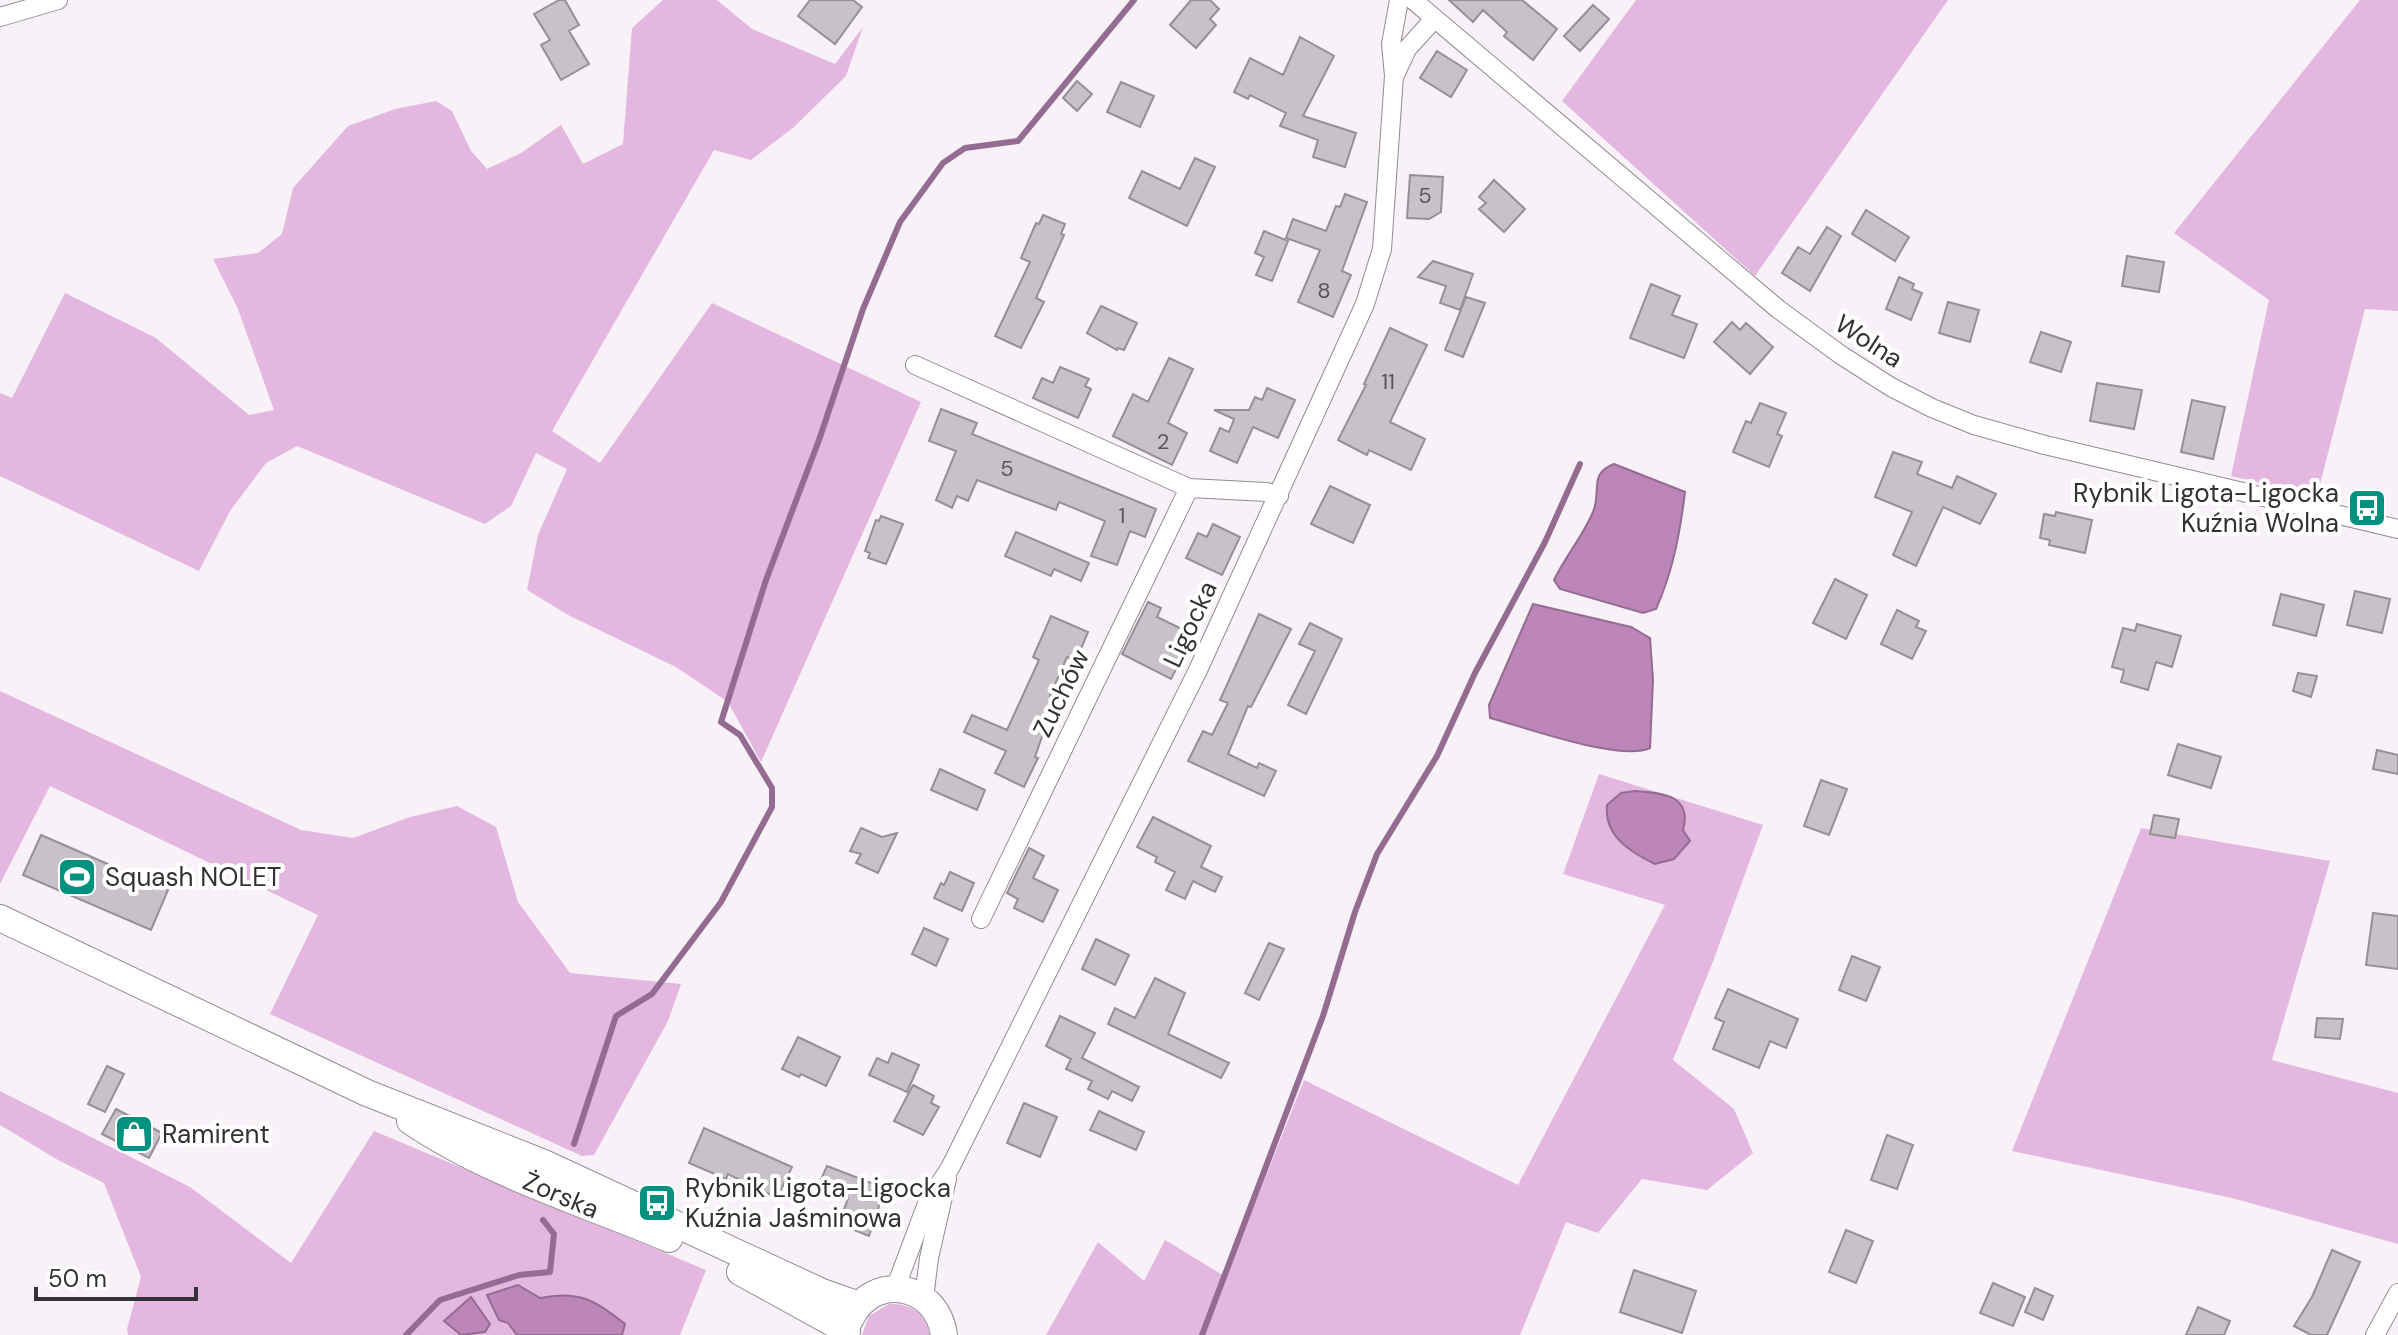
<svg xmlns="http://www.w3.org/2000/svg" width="2398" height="1335" viewBox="0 0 2398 1335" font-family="'DM Sans',sans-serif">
<rect width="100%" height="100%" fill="#f8f1f8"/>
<!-- green -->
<path fill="#e4b7e0" d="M663,0H717L752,29L835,64L863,27L846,76L794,127L751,160L714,150L552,431L600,463L712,303L921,402L761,762L728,702L676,667L570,616L527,590L538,535L567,469L536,453L511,506L485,524L297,446L266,463L230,511L199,571L0,476V393L12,398L65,293L156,338L249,415L274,410L238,309L213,259L258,253L282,234L293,188L348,126L395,109L436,101L452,111L471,151L487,169L521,153L561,125L583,164L623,144L632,28Z
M1636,0H1948L1755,276L1562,101Z
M2360,0H2398V311L2365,309L2317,496L2231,476L2269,300L2174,233Z
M0,691L301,830L353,838L410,817L457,806L496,827L518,902L570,973L681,984L668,1021L594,1155L582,1156L270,1014L318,915L50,786L0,884Z
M1599,774L1763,825L1712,964L1673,1060L1734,1109L1753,1153L1707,1190L1642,1179L1598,1233L1566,1222L1520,1335H1046L1098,1242L1144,1281L1165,1240L1226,1277L1304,1080L1518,1185L1665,905L1563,874Z
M2141,828L2330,861L2272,1060L2398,1093V1244L2232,1198L2012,1151Z
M0,1091L190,1187L291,1263L374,1131L706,1270L680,1335H128L127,1329L141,1277L104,1183L58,1160L0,1125Z
M889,1304C911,1303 925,1313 930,1335H862L869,1316Z"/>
<!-- water -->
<path fill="#bd86b9" stroke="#946c91" stroke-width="2" d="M1614,464L1685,492C1680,533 1673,571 1656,609L1643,613L1560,589L1554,580C1565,557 1583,536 1593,512C1602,490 1588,474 1614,464Z
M1533,604L1631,627L1650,638L1653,680L1650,748C1620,762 1525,727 1490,718L1489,705Z
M1635,791C1660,793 1693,794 1683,830L1690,841L1674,859L1655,864C1630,852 1604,836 1607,805L1621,793Z
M518,1285L540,1298C579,1290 595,1300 625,1324L622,1335H517L508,1323L499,1320L487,1295Z
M471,1297L490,1324L485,1332L461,1335L444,1321Z"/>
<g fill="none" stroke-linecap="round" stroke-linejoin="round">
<!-- stream -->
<path stroke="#946c91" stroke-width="6" d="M574,1144L616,1016L652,994L721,902L772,807V788L740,735L721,722L766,580L819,440L863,309L900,222L943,163L965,148L1018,141L1134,0
M406,1335L440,1300L519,1275L550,1272L554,1234L543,1220
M1202,1335L1323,1016L1355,912L1377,854L1437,756L1475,673L1545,542L1580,464"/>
</g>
<!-- building -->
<path fill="#c8c1c7" stroke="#968f95" stroke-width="2" d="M559,0H565L579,25L569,31L589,64L561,80L541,45L550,40L534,14Z
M810,0H853L862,7L835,44L798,16Z
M1191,0H1210L1219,9L1210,19L1216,25L1196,48L1170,25Z
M1449,0H1522L1557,29L1533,60L1504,36L1507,32L1483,10L1473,22Z
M1593,5L1609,19L1580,51L1564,36Z
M1300,37L1334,56L1303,116L1356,133L1345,167L1313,157L1318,140L1280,126L1286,113L1250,95L1248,99L1234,92L1250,58L1283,75Z
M1437,51L1467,70L1451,97L1420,78Z
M1077,81L1092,94L1077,111L1063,98Z
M1121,82L1154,96L1140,127L1107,112Z
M1195,158L1215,167L1187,226L1129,198L1142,171L1180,189Z
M1410,175L1443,177L1441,212L1429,219L1407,218Z
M1494,180L1525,209L1504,232L1479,209L1486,203L1479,197Z
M1345,194L1367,202L1342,271L1351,275L1333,317L1298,302L1320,250L1286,238L1293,219L1326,231L1336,206L1340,207Z
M1866,210L1909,237L1895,261L1852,234Z
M1043,215L1065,224L1061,234L1064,235L1036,298L1044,302L1021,348L995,336L1030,262L1021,258L1036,223L1039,224Z
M1827,227L1841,236L1810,291L1782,273L1798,247L1810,254Z
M1264,231L1288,241L1272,281L1256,275L1264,257L1255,253Z
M2127,256L2164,262L2159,292L2122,286Z
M1433,261L1473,274L1460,310L1440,303L1446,286L1418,277Z
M1899,277L1914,284L1912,289L1922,293L1911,320L1886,309Z
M1651,284L1680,296L1672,315L1697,324L1684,358L1630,338Z
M1466,297L1485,303L1463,357L1445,350Z
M1948,302L1979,310L1970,342L1939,333Z
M1101,306L1137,323L1124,350L1118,348L1117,350L1087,333Z
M1732,322L1740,330L1746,323L1773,347L1750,374L1714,342Z
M1390,328L1427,345L1390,422L1425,439L1411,470L1369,450L1367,455L1338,440L1366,385L1364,384Z
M2041,332L2071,342L2061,372L2030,362Z
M1169,358L1193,369L1168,423L1187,433L1172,465L1113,436L1133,394L1148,402Z
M1060,367L1089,379L1085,386L1091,389L1078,418L1033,398L1042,378L1053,383Z
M2097,383L2142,390L2134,429L2090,421Z
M1267,388L1295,400L1278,438L1253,427L1237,463L1210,451L1220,428L1229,432L1234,419L1214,410H1249L1255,397L1262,400Z
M2192,400L2225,407L2213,459L2181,452Z
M1760,403L1786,413L1777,434L1782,436L1769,467L1733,452L1746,421L1751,423Z
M941,409L977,423L972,434L1156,509L1145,537L1130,531L1117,565L1091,556L1105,521L1059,502L1056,510L977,480L968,501L957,496L952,508L936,500L956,451L929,441Z
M1893,452L1922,462L1917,474L1952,488L1957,476L1996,494L1980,524L1943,507L1916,566L1893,555L1912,512L1875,497Z
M1330,486L1370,505L1353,543L1311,524Z
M2056,512L2092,520L2085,553L2049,545L2050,540L2040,538L2044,514L2055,516Z
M881,516L903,524L886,564L868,558L870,553L865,551L876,520L879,521Z
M1213,524L1240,537L1222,575L1186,558L1198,533L1207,537Z
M1016,532L1089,563L1081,581L1054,569L1051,576L1005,556Z
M1835,579L1867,595L1846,639L1813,623Z
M2355,591L2390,599L2382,633L2347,625Z
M2281,594L2324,605L2316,636L2273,625Z
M1148,602L1161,608L1157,617L1186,631L1181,641L1189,644L1171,679L1122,654Z
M1897,610L1919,621L1916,627L1926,631L1912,659L1881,644Z
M1259,614L1291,629L1251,707L1248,706L1228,754L1257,768L1259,763L1276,771L1264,796L1188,761L1203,731L1212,735L1228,703L1220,700Z
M1051,616L1088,632L1076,661L1067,657L1050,696L1058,699L1045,728L1035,757L1038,758L1024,787L995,773L1006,751L964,732L972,715L1007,730L1039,660L1033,657Z
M1310,623L1342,639L1306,714L1288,705L1315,651L1299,644Z
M2137,624L2181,636L2172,667L2156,662L2148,690L2121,682L2124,670L2112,667L2123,628L2135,631Z
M2298,673L2317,676L2311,697L2293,691Z
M2178,744L2221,757L2211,788L2168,775Z
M2377,750L2398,755V774L2373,769Z
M940,769L985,790L977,810L931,790Z
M1821,780L1847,789L1829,835L1804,826Z
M2154,815L2179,819L2175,838L2150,834Z
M1153,817L1211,846L1201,867L1222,877L1215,892L1193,881L1185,899L1166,890L1175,872L1155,862L1157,857L1137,847Z
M861,828L882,837L897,833L878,873L856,863L861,854L850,851Z
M41,835L168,890L151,930L23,875Z
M1029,848L1044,856L1033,878L1058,890L1043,922L1014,908L1018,899L1007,893Z
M950,872L974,883L962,911L934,898L941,883L944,885Z
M2373,913L2398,916V969L2366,965Z
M924,928L948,939L936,966L912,954Z
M1096,939L1129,955L1115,985L1082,969Z
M1269,943L1284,949L1259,1000L1245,993Z
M1852,956L1880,967L1866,1001L1839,990Z
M1155,978L1185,993L1168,1034L1229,1063L1221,1078L1108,1024L1115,1008L1135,1018Z
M1728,989L1798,1019L1786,1048L1770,1041L1759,1068L1713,1049L1724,1022L1715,1018Z
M1060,1016L1095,1033L1082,1058L1139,1087L1132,1101L1112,1091L1108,1099L1088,1089L1092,1081L1066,1069L1071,1059L1046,1046Z
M2317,1018L2343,1019L2340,1039L2315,1037Z
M798,1037L840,1057L826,1086L801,1074L799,1077L782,1069Z
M892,1053L919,1065L907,1092L869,1075L877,1058L888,1063Z
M107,1066L124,1074L105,1112L88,1104Z
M913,1085L934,1096L931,1103L939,1107L923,1135L894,1121Z
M1024,1103L1057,1117L1040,1157L1007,1143Z
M116,1109L162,1133L149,1158L102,1134Z
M1099,1111L1144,1132L1136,1150L1090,1130Z
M704,1128L792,1167L777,1198L728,1174L726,1179L689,1163Z
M1887,1135L1913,1145L1897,1189L1871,1180Z
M827,1166L874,1184L871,1193L882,1197L869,1236L839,1224L848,1198L818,1186Z
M1846,1230L1873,1241L1856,1283L1829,1272Z
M2332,1250L2360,1262L2327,1335H2311L2294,1326L2312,1297Z
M1634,1270L1696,1291L1682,1333L1620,1312Z
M1993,1283L2025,1297L2013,1326L1980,1313Z
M2035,1288L2053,1296L2043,1320L2025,1312Z
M2198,1307L2230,1321L2224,1335H2186Z"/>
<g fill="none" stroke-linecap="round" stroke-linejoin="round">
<defs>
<path id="minor" d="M1413,0L1778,309L1841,355L1891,387L1932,408L1974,425L2045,445L2398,529
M0,17L58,0
M1395,75L1407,49L1434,19
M915,365L1189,488L1267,492L1279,496
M981,919L1189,488
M895,1289L928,1201L950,1168L1198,670L1365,304L1382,249L1394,76L1391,44L1399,0
M924,1298L929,1258L947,1179
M2375,1335L2398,1293"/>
<path id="secondary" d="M0,918L367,1093L544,1163L822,1292L859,1305
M410,1121C488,1174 582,1202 669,1239
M740,1272L847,1331
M850,1320C872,1271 937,1283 944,1335"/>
</defs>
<!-- minor casing -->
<use href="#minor" stroke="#938c92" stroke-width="20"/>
<!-- secondary casing -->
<use href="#secondary" stroke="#938c92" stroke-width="28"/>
<!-- minor -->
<use href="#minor" stroke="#fff" stroke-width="18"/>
<!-- secondary -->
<use href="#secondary" stroke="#fff" stroke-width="26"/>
</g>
<!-- icons -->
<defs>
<symbol id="bus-square" viewBox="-11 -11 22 22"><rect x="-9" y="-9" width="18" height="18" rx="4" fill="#00927e" stroke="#fff"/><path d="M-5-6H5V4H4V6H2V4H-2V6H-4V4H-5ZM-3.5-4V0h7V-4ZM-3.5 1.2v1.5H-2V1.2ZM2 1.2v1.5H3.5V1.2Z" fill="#fff"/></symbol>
<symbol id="stadium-square" viewBox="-11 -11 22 22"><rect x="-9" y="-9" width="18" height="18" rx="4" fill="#00927e" stroke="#fff"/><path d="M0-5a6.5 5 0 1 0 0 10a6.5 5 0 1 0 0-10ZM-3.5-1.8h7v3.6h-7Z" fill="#fff"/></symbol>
<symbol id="shop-square" viewBox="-11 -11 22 22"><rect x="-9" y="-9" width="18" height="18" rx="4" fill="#00927e" stroke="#fff"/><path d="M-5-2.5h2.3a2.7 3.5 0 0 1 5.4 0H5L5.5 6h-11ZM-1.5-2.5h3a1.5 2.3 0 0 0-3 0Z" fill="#fff"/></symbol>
</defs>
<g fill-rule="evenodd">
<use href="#bus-square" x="2345" y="486" width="44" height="44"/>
<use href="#stadium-square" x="55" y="855" width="44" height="44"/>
<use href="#shop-square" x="112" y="1112" width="44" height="44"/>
<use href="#bus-square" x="635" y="1181" width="44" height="44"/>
</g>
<g text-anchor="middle" stroke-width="8" stroke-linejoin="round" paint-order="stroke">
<!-- number labels -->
<g font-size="22" fill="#595559">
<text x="1425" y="203">5</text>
<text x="1324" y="298">8</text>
<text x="1388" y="389">11</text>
<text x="1163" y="449">2</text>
<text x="1007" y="476">5</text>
<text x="1122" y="523">1</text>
</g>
<!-- street labels -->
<g font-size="26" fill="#343134" stroke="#fff">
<text transform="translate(1869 341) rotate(33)" y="9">Wolna</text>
<text transform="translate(1190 624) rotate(-65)" y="9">Ligocka</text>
<text transform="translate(1061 693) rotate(-64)" y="9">Zuchów</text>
<text transform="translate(561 1195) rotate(23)" y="9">Żorska</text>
</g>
<!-- poi labels -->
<g font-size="26" fill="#343134" stroke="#fff" text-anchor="start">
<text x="2339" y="502" text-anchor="end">Rybnik Ligota-Ligocka<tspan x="2339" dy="30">Kuźnia Wolna</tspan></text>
<text x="105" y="886">Squash NOLET</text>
<text x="162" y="1143">Ramirent</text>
<text x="685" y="1197">Rybnik Ligota-Ligocka<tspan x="685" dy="30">Kuźnia Jaśminowa</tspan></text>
</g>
</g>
<!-- scale -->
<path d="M36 1287v12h160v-12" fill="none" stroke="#343134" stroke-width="4"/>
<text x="48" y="1287" font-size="24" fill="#343134" stroke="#ffffff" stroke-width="6" paint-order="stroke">50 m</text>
</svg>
